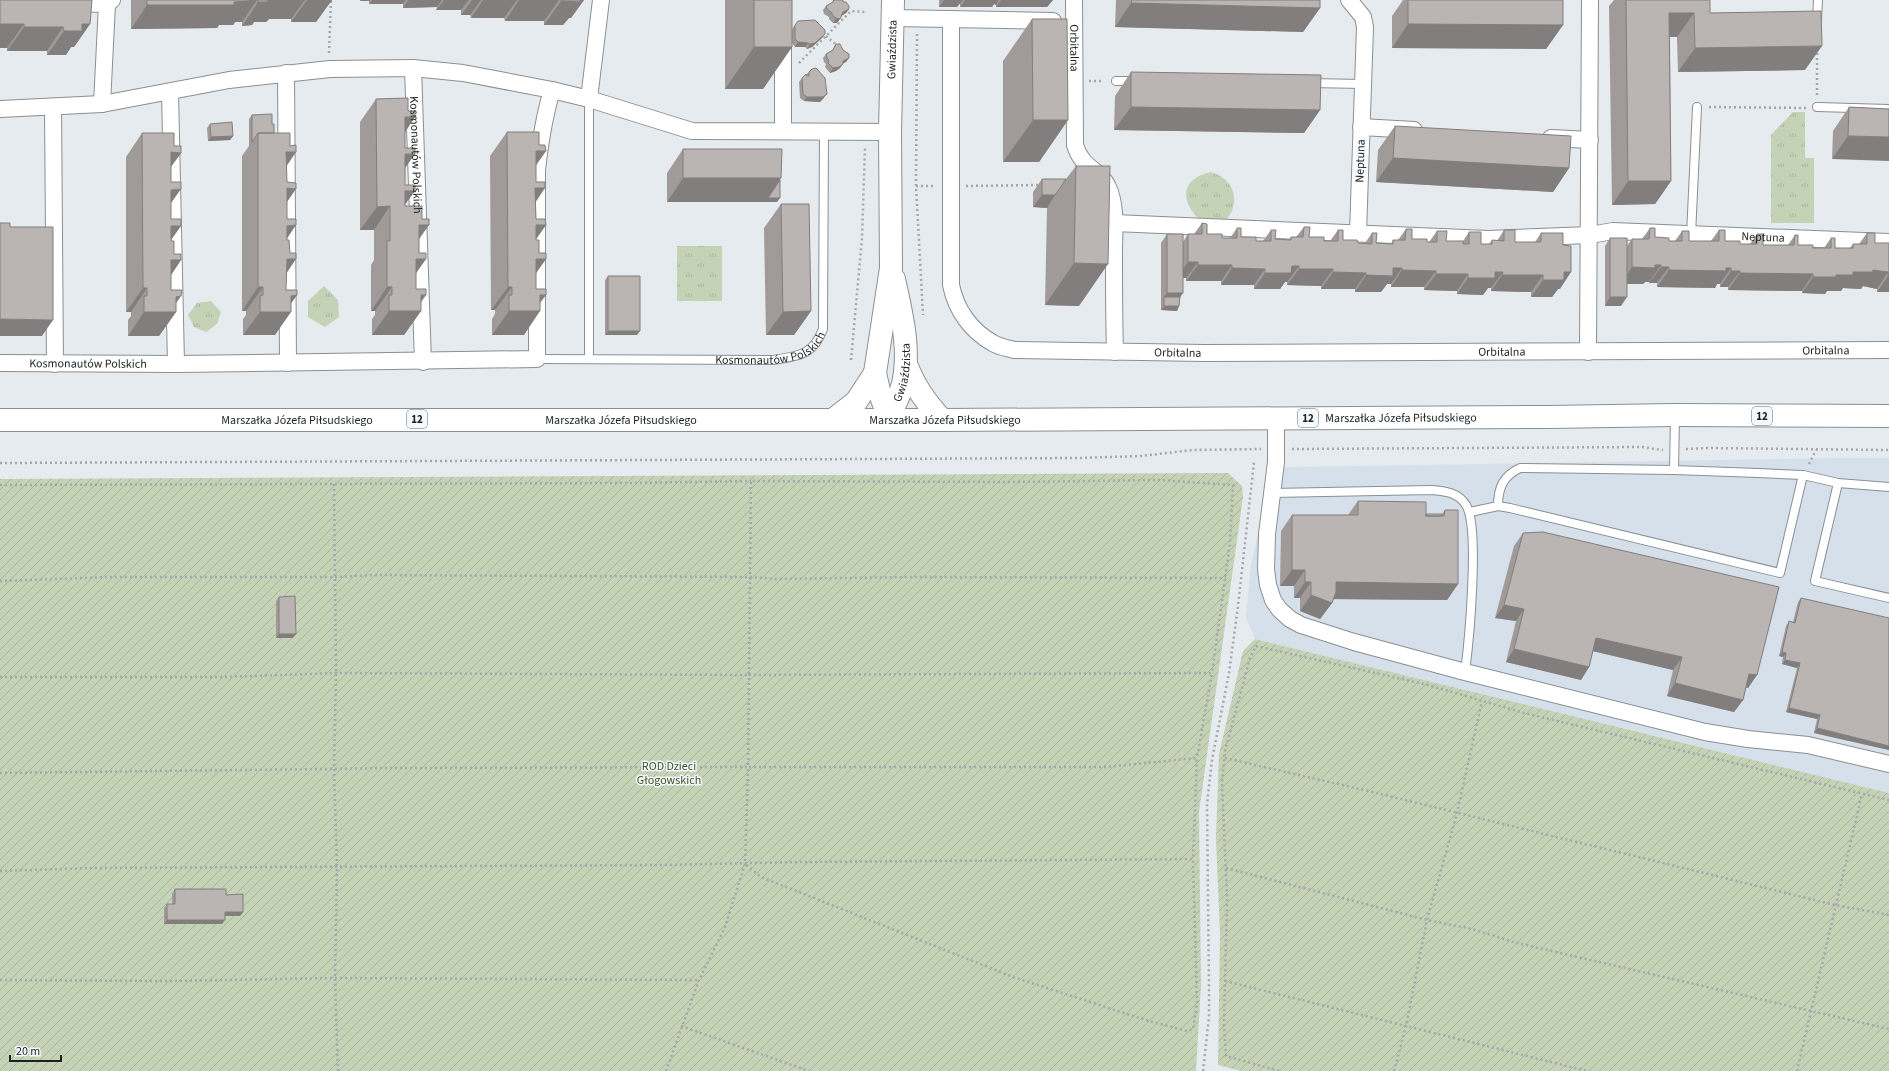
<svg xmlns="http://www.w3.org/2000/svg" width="1889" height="1071" viewBox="0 0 1889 1071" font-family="'Source Sans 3',sans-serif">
<defs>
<pattern id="grass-tufts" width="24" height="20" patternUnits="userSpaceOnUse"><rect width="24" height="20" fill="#c4d2b5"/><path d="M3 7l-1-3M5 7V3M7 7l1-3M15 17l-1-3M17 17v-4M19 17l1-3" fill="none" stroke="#a8b49b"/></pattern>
<pattern id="garden-furrows" width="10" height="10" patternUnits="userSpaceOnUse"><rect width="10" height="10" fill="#c4d2b5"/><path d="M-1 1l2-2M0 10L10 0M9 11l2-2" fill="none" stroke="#a8b49b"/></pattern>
</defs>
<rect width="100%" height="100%" fill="#e6ebef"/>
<!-- built -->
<path fill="#d5e0ea" d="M1838,458H1889V793L1255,639L1246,618L1251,564L1273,469L1292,467Z"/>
<!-- grass -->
<path fill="url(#grass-tufts)" d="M1793,112H1805V158H1814V223H1771V135Z
M1211,172C1237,180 1242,206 1222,224L1200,220C1179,201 1181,178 1211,172Z
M677,246H722V301H677Z
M324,286L338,300L339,317L325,327L308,317V301Z
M211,301L221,312L217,324L206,332L194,327L188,315L197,303Z"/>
<!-- garden -->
<path fill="url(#garden-furrows)" d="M1228,473L1242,486L1243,497L1199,812L1201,985L1196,1071H0V479Z
M1255,639L1889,793V1071H1241L1218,1065L1220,934L1216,838L1219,754L1243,651Z"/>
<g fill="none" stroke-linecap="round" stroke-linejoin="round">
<defs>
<g id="lane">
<path d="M1815,19H1817L1818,0"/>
<path d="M1116,81H1136"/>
<path d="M1310,83L1363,84"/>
<path d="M1817,107L1889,109"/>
<path d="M1691,235L1697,107"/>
<path id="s1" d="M537,359L773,360C798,356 813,356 823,329L824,131"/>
<path d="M589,359V99"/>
<path d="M1674,470L1675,417"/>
<path d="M1838,483L1815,581L1889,598"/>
<path d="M1272,493L1431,490C1444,491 1458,492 1466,505C1480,527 1469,642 1465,672"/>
<path d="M1498,506C1498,488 1503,476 1520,468L1674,470L1758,473L1803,475L1838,483L1889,487"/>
<path d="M1470,512L1498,506L1510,508L1780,573L1803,475"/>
</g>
<g id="street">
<path id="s2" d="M1074,0L1075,145C1082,169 1100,169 1108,187C1117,206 1114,233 1114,254C1114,287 1114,319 1115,352"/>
<path d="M1349,0L1363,17L1365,27L1358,233"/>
<path d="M69,3L107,4L112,0"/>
<path d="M893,18L1053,21"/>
<path id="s3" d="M951,19V285C956,310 971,331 993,343C999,347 1007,348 1014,350L1204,353L1889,350"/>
<path id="s4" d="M413,68L423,362"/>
<path d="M286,73L288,363"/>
<path d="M170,92L176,364"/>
<path d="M589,99L601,0"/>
<path d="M102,104L107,4"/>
<path d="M53,107L55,364"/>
<path d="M0,109L102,104L229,80L330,69L413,68L463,73L552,90L589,99L692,131L890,132"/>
<path d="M1361,127L1414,130"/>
<path d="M783,131V0"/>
<path d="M1551,138L1590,140"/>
<path id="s5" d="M1114,223L1488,239L1590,235L1613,231L1889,242"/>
<path d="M1588,352L1590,0"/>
<path id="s6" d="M0,363L176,364L537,359V170C540,143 544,117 552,90"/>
<path d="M1276,418V462L1267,534L1266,569L1268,585L1273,600L1279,609L1290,619L1301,625L1354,642L1465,672L1705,732L1748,739L1808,745L1889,764"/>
</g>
<g id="secondary">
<path d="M906,364C915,387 925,401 942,420"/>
<path id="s7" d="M889,418L879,391L875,373L891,268L890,132L893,0"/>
<path id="s8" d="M889,418C893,407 900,395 903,384C911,349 901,312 894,279"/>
<path d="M834,419L856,402L875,373"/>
</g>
<g id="primary">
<path id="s9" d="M0,420H942L1548,417L1675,415L1889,416"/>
</g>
</defs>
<!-- lane casing -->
<use href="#lane" stroke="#8a8f92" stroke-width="10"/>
<!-- street casing -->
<use href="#street" stroke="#8a8f92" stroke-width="18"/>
<!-- secondary casing -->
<use href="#secondary" stroke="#8a8f92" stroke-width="24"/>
<!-- primary casing -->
<use href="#primary" stroke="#8a8f92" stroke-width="24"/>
<!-- path -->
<path stroke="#a4a8ab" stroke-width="2.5" stroke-dasharray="2 3" stroke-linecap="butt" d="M917,34L916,186L923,315
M826,36L838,46
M329,53L331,0
M799,63L851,11L866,12
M1089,81H1104
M1817,95V50
M1709,107L1806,108
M916,186H935
M966,186L1039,185
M851,360L862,238L865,147
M1292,449L1642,447L1663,450
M1686,449L1707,448L1889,450
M0,463L1080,458L1141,456L1193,450L1261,449
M1809,464L1816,450
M334,484L336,673L334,769L337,868L335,978L338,1071
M0,485L630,483L751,481
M0,581L110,577H335L374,575L751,577L776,579L913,577L1226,578
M0,677H224L336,673L749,675L751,481L1012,482L1159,480L1233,485L1230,543L1212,673
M1225,758L1364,790L1835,905L1889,915
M0,773L397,768L748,767L749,675L1212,673L1197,758
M1226,868L1427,920L1472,929L1517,943L1889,1029
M0,871L91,868L663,865L802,862L1193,859L1197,1002L1193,1029L1187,1031L1149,1021L1013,977L761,877L745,864
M0,980L168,981L335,978L699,980
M1225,981L1587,1071
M681,1026L809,1071
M666,1071L699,980L725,927L745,864L748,767H1105L1197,758L1193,859
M1203,1071L1209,1017V989L1207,804L1212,760L1229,673L1238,606L1254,462
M1279,1071L1226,1056L1224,1025L1227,899L1222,783L1225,751L1250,658L1256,646L1428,685L1524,713L1889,800
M1394,1071L1406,1026L1427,920L1457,813L1482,701
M1797,1071L1862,794"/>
<!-- lane -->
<use href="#lane" stroke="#fff" stroke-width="8"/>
<!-- street -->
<use href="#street" stroke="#fff" stroke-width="16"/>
<!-- secondary -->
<use href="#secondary" stroke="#fff" stroke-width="22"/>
<!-- primary -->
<use href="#primary" stroke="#fff" stroke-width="22"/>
</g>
<!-- wall -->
<path fill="#a09b99" d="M0,0L90,24L74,47H71L66,55H47V51H7V48Z
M131,0H332L316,22H291V19H269L266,22H254L252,25L242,26V22H235L233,25H219L217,28L131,29Z
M360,0H584L571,18H569L563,25H544V21H505L504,18H471L470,15H461V10H436L437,7L403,8V4H369V1H360Z
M725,0H792V29L795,25L825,34L822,38L812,47L807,49L805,47H795L792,43V47L763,89H725Z
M833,0H843V2L849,9L846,13L841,16L837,23H833L829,19V17L824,14L823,10L826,6L832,3Z
M939,0H1053L1047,7H996V5L994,4L992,7H960V4H959L957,7H939Z
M1116,0H1320V8L1303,32L1115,27Z
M1403,0H1563V25L1546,49L1392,48V16Z
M1614,0H1710V13L1805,70L1678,72L1677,37H1670L1671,181L1655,204L1612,205L1609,6Z
M1032,19L1068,120L1039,162H1003V61Z
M836,44L843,50L849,58L846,62L843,63L840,68L836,71L830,73L825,67L826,64L824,62L823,58L826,54L832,51Z
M809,72L824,98L820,102L804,101L800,98L799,82L802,78L806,75Z
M1131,72L1320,110L1304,133L1114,130L1115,96Z
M376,99L408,111L415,117L405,132V185L415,191L405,204V206L419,240V253L426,259L416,273V289L421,303V311L404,335H372V319L375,315V311H371V265L374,260V230H360V122Z
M1849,107L1889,109L1832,159L1833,131Z
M252,115L272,124L274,133L286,166V290L297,295L291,303L275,335H243V319L246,315V311H242V156L249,146V119Z
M210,124L233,136L230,140L208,141L207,128Z
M1395,126L1569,168L1553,192L1376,182L1378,150Z
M507,132L539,145L546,151L536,165V219L546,225L536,239L539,253L546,259L536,273V289L546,295L540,302L524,335H492V319L495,314V310H491L490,156Z
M142,133L174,146L181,153L171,167V240L174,254L181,260L171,275V290L176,304V312L159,336H128V320L131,316V312H126V157Z
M683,149L781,178L780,180L777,202H667V173Z
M1076,166L1079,306L1045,305L1047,208L1033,207V192L1042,179H1066Z
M781,204L811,311L794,335H766L764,228Z
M1202,223L1207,234L1222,238H1230L1237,228L1241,237L1256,241H1263L1271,230L1275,239L1289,240L1291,237H1296L1304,227L1309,237L1324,241H1330L1338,230L1343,240L1358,243H1365L1372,233L1376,243L1391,244L1393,240H1398L1406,229L1412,239L1427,242H1429L1437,231L1446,241H1463L1469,232L1481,244H1489L1492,240L1497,241L1504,230L1515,242H1535L1541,233L1560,289H1558L1552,297H1531V292L1491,291V288H1488L1483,295L1457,294V291L1424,290V287H1391V284H1387L1381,292H1355V289H1321V286L1287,285V282H1285L1280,289H1254V285H1221V281H1186V278H1183L1180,297L1179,306L1177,311L1161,310V243L1167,234L1183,242L1188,234H1194Z
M1650,228L1655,237L1669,241H1675L1682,231L1689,241H1711L1719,230L1725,241L1740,244H1750L1757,234L1763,245H1788L1795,235L1798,245L1813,248H1824L1831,238L1835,248H1850L1853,244H1859L1867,233L1875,243H1889V292H1877V289L1863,286L1861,289L1843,288L1841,291H1827L1825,294L1802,293V291L1728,290V287H1720V284H1717L1715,288L1657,287V283H1649V282H1645L1643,284H1627L1621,306H1605V246L1610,238L1627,246L1632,239H1642Z
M608,276L637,335H605V280Z
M1358,501L1426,514H1442L1445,510L1458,584L1447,600L1333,599L1332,603L1320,619L1300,611V598H1294V586H1280L1281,531L1292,515H1348Z
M1523,533L1757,675L1748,688L1746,687L1743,700L1734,712L1667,696L1673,670L1593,651L1589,667L1581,680L1506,662L1516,621L1495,618L1514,546Z
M279,597L293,638H276V601Z
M1801,598L1889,750L1814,733L1817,719L1786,712L1797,668L1782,664L1783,657L1779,656L1786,626L1789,621L1793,622L1798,602Z
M175,889L226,895L243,912L240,916H225L222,924H164V908L167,904H172V894Z"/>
<!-- shaded-wall -->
<path fill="#827e7d" d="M248,0H257L242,22H235L233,25H219L217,28L131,29L147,5L234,2Z
M267,0H305L291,19H269L266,22H254L252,25L242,26L258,2Z
M307,0H332L316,22H291Z
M361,0H370L369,1H360Z
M372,0H406L403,4H369Z
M408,0H442L437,7L403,8Z
M444,0H469L461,10H436Z
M472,0H481L470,15H461Z
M483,0H517L504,18H471Z
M519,0H559L544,21H505Z
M576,0H584L571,18H569L563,25H544L561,1Z
M944,0H963L957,7H939Z
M965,0H999L996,5L994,4L992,7H960Z
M1001,0H1053L1047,7H996Z
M1131,3L1320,8L1303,32L1115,27Z
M849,9L846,13L840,17L843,12Z
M1669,13H1694L1677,37H1653Z
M836,18L840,19L837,23H833Z
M0,24H24L7,48H0Z
M82,24H90L74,47H71L66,55H47L64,31Z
M1408,24L1563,25L1546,49L1392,48Z
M24,27H63L47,51H7Z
M825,34L822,38L812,47L807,49L810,44Z
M798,42L808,43L805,47H795Z
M1822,46L1805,70L1678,72L1695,48Z
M754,47H792L763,89H725Z
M849,58L846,62L840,65L843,61Z
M843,64L840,68L836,71L830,73L833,68Z
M827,94L820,102L804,101L807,97Z
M1131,107L1320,110L1304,133L1114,130Z
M405,117H415L399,141Z
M1033,120H1068L1039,162H1003Z
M233,136L230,140L208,141L211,137Z
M1848,136L1889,137V161L1832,159Z
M536,151H546L529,175Z
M171,152L181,153L164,176Z
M286,152H296L280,176Z
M405,154H415L398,178Z
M1393,158L1569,168L1553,192L1376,182Z
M683,178H781L768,198H780L777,202H667Z
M1628,181H1671L1655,204L1612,205Z
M287,188L296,189L280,212Z
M535,188H545L529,212Z
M181,189L164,213L171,190Z
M405,191H415L398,214Z
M1042,195H1055L1047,208L1033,207Z
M390,206L374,230H360L377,207Z
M296,225L280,249L287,226Z
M419,225H429L412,249Z
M536,225H546L529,249Z
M171,226H181L164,250Z
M287,259H296L280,283Z
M416,259H426L409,283Z
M536,259H546L529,283Z
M171,260H181L165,284Z
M1188,262H1198L1186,278H1176Z
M1074,263L1108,264L1079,306L1045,305Z
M1198,265H1232L1221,281H1186Z
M1655,265H1661L1649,282H1645L1643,284H1621L1632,267Z
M1292,266H1299L1287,282H1285L1280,289H1254L1265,273Z
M1661,267H1669L1657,283H1649Z
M1232,268L1265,269L1254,285H1221Z
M1393,268H1402L1391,284H1387L1381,292H1355L1366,275Z
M1726,268H1731L1720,284H1717L1715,288L1657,287L1669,270Z
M1299,269H1333L1321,286L1287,285Z
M1402,270L1436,271L1424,287H1391Z
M1873,270L1888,272L1877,289L1863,286L1861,289L1843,288L1841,291H1827L1825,294L1802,293L1813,277L1836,275L1853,272Z
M1731,271H1740L1728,287H1720Z
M1333,272L1366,273L1355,289H1321Z
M1495,272H1503L1491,288H1488L1483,295L1457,294L1468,278Z
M1564,272H1571L1560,289H1558L1552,297H1531L1543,280Z
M1740,273L1813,274L1802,291L1728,290Z
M1436,274H1468L1457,291L1424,290Z
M1502,275H1543L1531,292L1491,291Z
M1888,276H1889V292H1877Z
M258,287H263L246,311H242Z
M387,287H392L375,311H371Z
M508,287H512L495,310H491Z
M143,288H147L131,312H126Z
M1167,293H1183L1177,302L1164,297Z
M297,295L285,312H291L275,335H243L260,312L291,296Z
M421,295H426L415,311H421L404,335H372L389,311Z
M540,295H546L534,311H540L524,335H492L509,311Z
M181,296L170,312H176L159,336H128L144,312L176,297Z
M1610,297H1627L1621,306H1605Z
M1164,306H1179L1177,311L1161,310Z
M811,311L794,335H766L783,312Z
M0,319L53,320L42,336H0Z
M608,331H640L637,335H605Z
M1292,570H1305L1294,586H1280Z
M1305,582H1311L1300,598H1294Z
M1336,582L1458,584L1447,600L1324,599Z
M1311,595L1332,603L1320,619L1300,611Z
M1504,605L1524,609L1516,621L1495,618Z
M279,634H296L293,638H276Z
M1596,638L1682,657L1673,670L1588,650Z
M1514,649L1589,667L1581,680L1506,662Z
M1782,652L1786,653L1783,657L1779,656Z
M1785,660L1800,663L1797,668L1782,664Z
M1749,674L1757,675L1748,688L1740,686Z
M1675,683L1743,700L1734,712L1667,696Z
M1789,708L1820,715L1817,719L1786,712Z
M1817,728L1889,746V750L1814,733Z
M225,912H243L240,916H222Z
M167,920H225L222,924H164Z"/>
<!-- building -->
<path fill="#bab4b2" stroke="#827e7d" d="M0,0H92L90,24H82V31H64L63,27H24V24H0Z
M147,0H249V1L234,2V5H147Z
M258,0H268V2H258Z
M561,0H580V2L561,1Z
M754,0H792V47H754Z
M834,0H843V2H846L849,6V9L843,12L840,19L836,18L832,15V13L827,9L826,6L833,2Z
M1132,0H1320V8L1131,3Z
M1408,0H1563V25L1408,24Z
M1626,0H1710V13L1821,11L1822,46L1695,48L1694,13H1669L1671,181H1628Z
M1032,19H1067L1068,120H1033Z
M815,20L825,30V34L815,43L810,44L808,43L798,42L795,39V25L798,21Z
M836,44H840L843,50L849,54V58L843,61V64L839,67L833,68L828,63L829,60L827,58L826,54L833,50Z
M816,68L825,78L827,94L823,97H807L803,94L802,78L806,74L807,76H809V72L812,69Z
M1131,72L1321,75L1320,110L1131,107Z
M408,98V111H415V117H405V148H415V154H405V185H415V191H405V206H422V219H429V225H419V253H426V259H416V289H426V295H421V311H389V295H392V287H387V241H390V206L377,207L376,99Z
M1849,107L1889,109V137L1848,136Z
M272,114V124H274V133H258L252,142V115Z
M232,122L233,136L211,137L210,124Z
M1395,126L1571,136L1569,168L1393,158Z
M507,132H539V145H545L546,151H536V182H545V188H535L536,219H545L546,225H536V240H539V253H546V259H536V289H546V295H540V311H509V295H512V287H508Z
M142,133H174V146H181V153L171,152V182H181V189L171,190V219H181V226H171V241H174V254H181V260H171V290H182L181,296L176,297V312H144V296H147V288H143Z
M258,133H290V146L296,145V152H286L287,182L296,183V189L287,188V219H296V225L287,226V240H289L290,253H296V259H287L286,290H297V295L291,296V312H260V296L263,295V287H258Z
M683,149H782L781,178H683Z
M1076,166H1110L1108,264L1074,263Z
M1042,179H1066L1055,195H1042Z
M780,180V198H768Z
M781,204H809L811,311L783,312Z
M0,223H10V227H53V320L0,319Z
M1202,223L1207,224V234H1222V238H1237V228H1241V237H1256V241H1271V230H1276L1275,239L1291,240V237H1303L1304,227H1310L1309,237H1324V241H1338V230H1343V240H1357L1358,243L1372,244V233H1377L1376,243L1393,244V240H1405L1406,229H1412V239H1427V242H1437V231H1447L1446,241H1463V244H1469V232H1481V244H1492V240L1504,241V230H1515V242H1541V233H1563V245L1571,246V272H1564V280H1543V275H1502L1503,272H1495V278H1468V274H1436V271L1402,270V268H1393V276L1366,275V273L1333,272V269H1299V266H1292L1291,273H1265V269L1232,268V265H1198V262H1188V234H1202Z
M1650,228H1655V237L1669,238V241H1682V231H1689V241H1719V230H1725V241H1740V244H1757V234H1763V245H1794L1795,235H1798V245H1813V248H1831V238H1835V248H1853V244H1867V233H1875V243H1889V276H1888V272L1873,270V272H1853V275H1836V277H1813V274L1740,273V271H1731V268H1726V271L1669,270V267H1661V265H1655V268L1632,267V239H1649Z
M1167,234H1183V293H1167Z
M1610,238H1627V297H1610Z
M608,276H640V331H608Z
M1164,297H1180L1179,306H1164Z
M1358,501L1426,502V516H1444L1445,510H1458V584L1336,582V592L1332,603L1311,595V582H1305V570H1292V515H1358Z
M1426,514H1442L1441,516H1426Z
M1543,532L1779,587L1757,675L1749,674L1743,700L1675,683L1682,657L1596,638L1589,667L1514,649L1524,609L1504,605L1523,533Z
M295,596L296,634H279V597Z
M1801,598L1889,618V746L1817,728L1820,715L1789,708L1800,663L1785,660L1786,653L1782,652L1789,621L1795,623Z
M175,889H226V895L243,894V912H225V920H167V904H175Z"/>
<g text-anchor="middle" stroke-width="3" stroke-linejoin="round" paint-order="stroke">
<!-- shield labels -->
<g fill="#f3f9fd" stroke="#5e6164" stroke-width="1">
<rect x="1752" y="407" width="20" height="18" rx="3"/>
<rect x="1298" y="409" width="20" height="18" rx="3"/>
<rect x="407" y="410" width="20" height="18" rx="3"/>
</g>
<g font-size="11" font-weight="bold" fill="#1e2022">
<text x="1762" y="420">12</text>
<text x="1308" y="422">12</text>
<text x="417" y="423">12</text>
</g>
<!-- street labels -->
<g font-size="12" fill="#1e2022" stroke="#f3f9fd">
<text dy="4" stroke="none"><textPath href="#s2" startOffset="48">Orbitalna</textPath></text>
<text dy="4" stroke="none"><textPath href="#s7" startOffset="372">Gwiaździsta</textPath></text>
<text dy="4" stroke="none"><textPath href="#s4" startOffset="87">Kosmonautów Polskich</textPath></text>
<text transform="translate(1360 161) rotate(-88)" y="4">Neptuna</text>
<text dy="4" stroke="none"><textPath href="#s5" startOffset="650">Neptuna</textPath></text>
<text dy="4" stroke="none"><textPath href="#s1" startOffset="237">Kosmonautów Polskich</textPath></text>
<text dy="4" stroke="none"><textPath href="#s3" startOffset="1174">Orbitalna</textPath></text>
<text dy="4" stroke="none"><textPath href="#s3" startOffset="526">Orbitalna</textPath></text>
<text dy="4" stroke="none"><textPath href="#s3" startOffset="850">Orbitalna</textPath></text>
<text dy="4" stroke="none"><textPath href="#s6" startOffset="88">Kosmonautów Polskich</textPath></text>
<text dy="4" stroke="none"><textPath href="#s8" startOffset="48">Gwiaździsta</textPath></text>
<text dy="4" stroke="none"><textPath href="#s9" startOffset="1401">Marszałka Józefa Piłsudskiego</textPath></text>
<text dy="4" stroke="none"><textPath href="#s9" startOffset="297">Marszałka Józefa Piłsudskiego</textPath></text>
<text dy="4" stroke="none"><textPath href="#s9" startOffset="621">Marszałka Józefa Piłsudskiego</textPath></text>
<text dy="4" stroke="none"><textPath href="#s9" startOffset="945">Marszałka Józefa Piłsudskiego</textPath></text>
</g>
<!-- park labels -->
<g font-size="12" fill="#3f5426" stroke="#f3f9fd">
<text x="669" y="770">ROD Dzieci<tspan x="669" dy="14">Głogowskich</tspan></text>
</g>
</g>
<!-- scale -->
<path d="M10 1055v6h51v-6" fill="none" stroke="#1e2022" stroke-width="2"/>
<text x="16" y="1055" font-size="12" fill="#1e2022" stroke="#f3f9fd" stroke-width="3" paint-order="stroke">20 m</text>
</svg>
